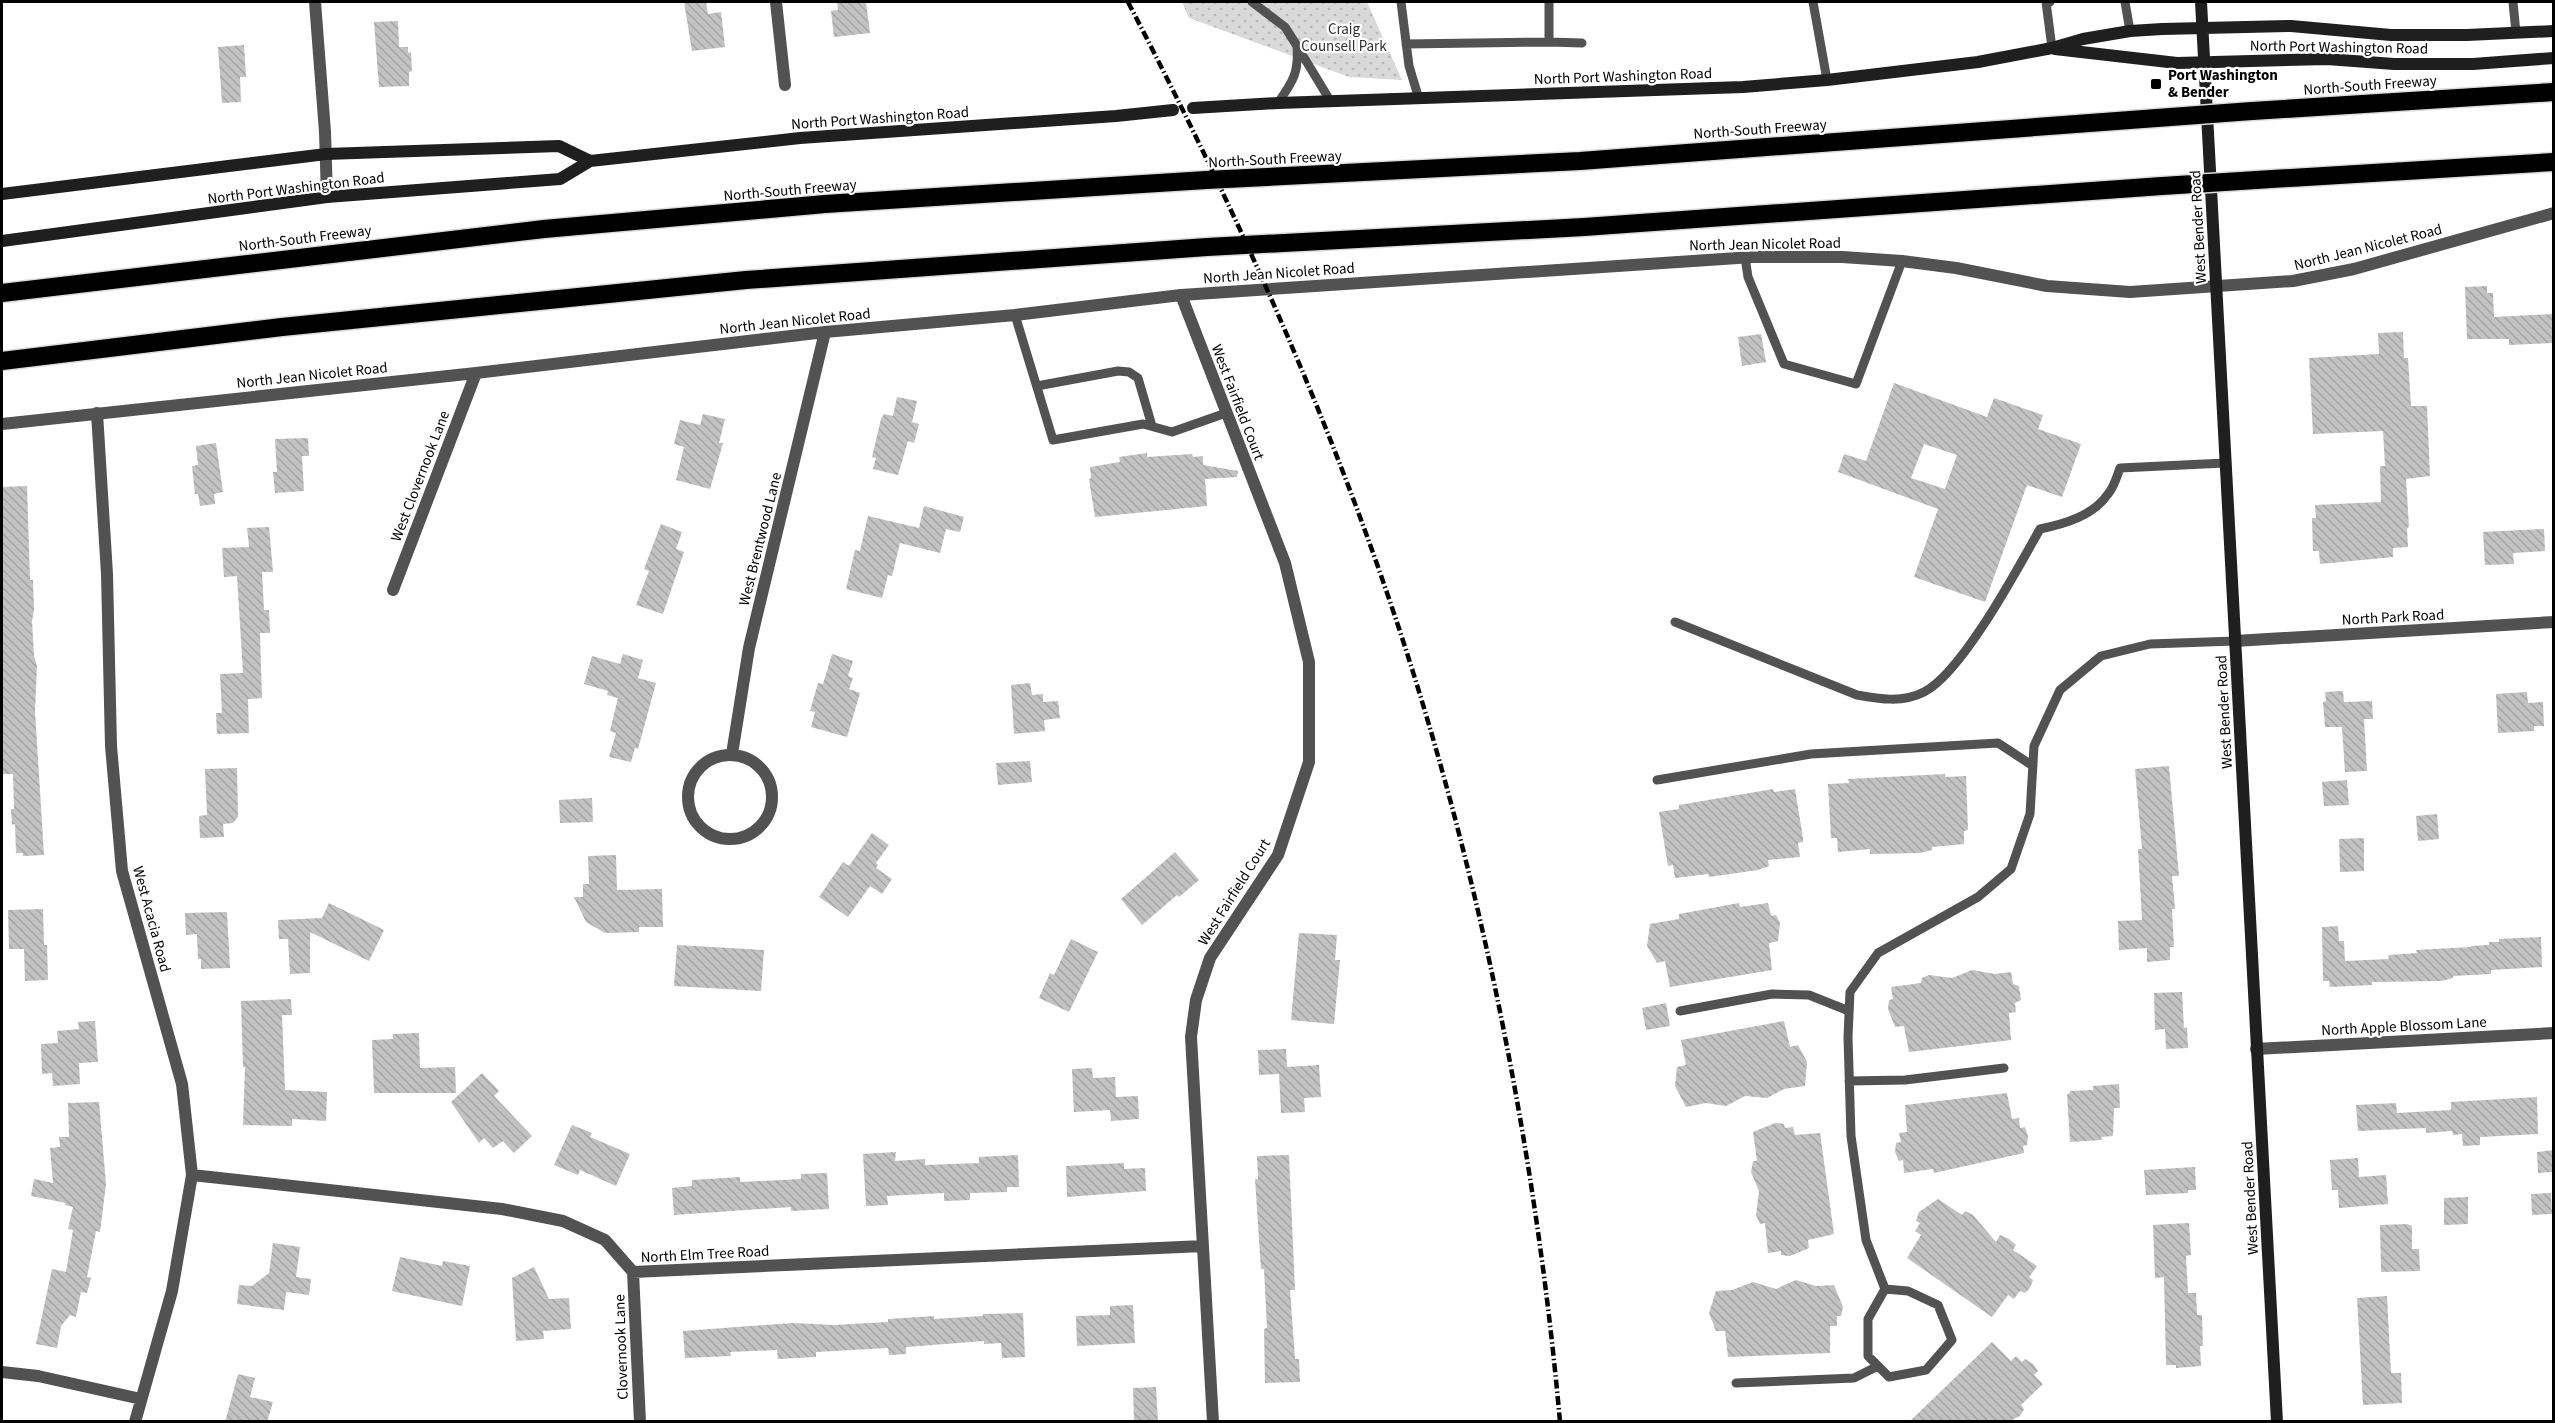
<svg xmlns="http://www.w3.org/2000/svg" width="2555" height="1423" viewBox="0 0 2555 1423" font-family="'Source Sans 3',sans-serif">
<defs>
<pattern id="park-dots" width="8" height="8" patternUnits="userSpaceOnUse" patternTransform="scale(1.5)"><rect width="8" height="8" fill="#d9d9d9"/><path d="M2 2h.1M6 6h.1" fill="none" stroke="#b8b8b8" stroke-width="1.8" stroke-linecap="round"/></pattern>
<pattern id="building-back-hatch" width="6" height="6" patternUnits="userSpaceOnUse" patternTransform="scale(1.5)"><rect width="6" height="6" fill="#c2c2c2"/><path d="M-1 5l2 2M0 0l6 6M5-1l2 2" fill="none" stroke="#a5a5a5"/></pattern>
</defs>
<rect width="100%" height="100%" fill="#fff"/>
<!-- park -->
<path fill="url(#park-dots)" d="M1182,2H1367L1402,80L1349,77L1189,18Z"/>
<!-- building -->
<path fill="url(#building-back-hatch)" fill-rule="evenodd" d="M684,2H706L708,14L721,12L725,47L692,51Z
M837,2H866L870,33L834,37L831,11L838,10Z
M398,21L399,47H408V53L411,52L412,71L409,72V86L379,87L374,22Z
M244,45L246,77H240L241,102L222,103L218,47Z
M2487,286V293H2493L2494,317L2553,314V343L2509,345V339H2467L2465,287Z
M2403,332L2404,358H2408L2411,406H2427L2430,476L2406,479L2409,526L2407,529L2408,547L2393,548V557L2320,564L2319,551H2313L2312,518H2316L2315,505L2381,502L2380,466H2385L2383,431L2313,434L2309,358L2379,354L2378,333Z
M1761,334L1766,362L1742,366L1738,337Z
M1894,383L1987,417L1994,398L2043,415L2038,429L2081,444L2062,497L2027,485L1985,602L1914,577L1938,509L1838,472L1844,454L1866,461ZM1924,444L1957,455L1945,489L1911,478Z
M897,397L917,401L912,422L919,424L914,443L908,441L898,475L873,469L876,458L872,457L881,419L884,414L893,416Z
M703,414L725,419L719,443H723L710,489L676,480L684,447L674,444L680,420L700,425Z
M308,438L309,456H302L304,491L275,493L273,472H277L275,439Z
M216,443L223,492L214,494L215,504L200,506L198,494H195L192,466L198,465L196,446Z
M1147,453V457L1192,454L1193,457L1203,456V465L1238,471L1237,477L1205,479L1207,506L1095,517L1089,479L1091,478L1090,467L1120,462L1119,457Z
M27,486L30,580H33L34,610L32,621L34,656L37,666L35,711L44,855L23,856V853H16L15,824L12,825L11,809H14L13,774H2V487Z
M924,506L964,517L960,532L946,529L940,553L900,543L892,576L888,575L882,598L846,589L855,550L860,551L868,516L919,528Z
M661,524L682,532L676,549L684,552L663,614L636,605L649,571L644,569Z
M269,527L273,572H262L264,610H269L270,633H260L262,698L248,699L249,733L217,734L216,713H222L220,674L243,673L237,576L224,577L222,548L249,547L247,528Z
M2544,529L2545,551L2513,553L2514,564L2485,565L2483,532Z
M623,654L643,660L638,678L656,683L638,749L635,748L631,762L609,757L616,733L610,731L618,698L607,695L608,691L584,684L592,656L620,664Z
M832,654L853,661L848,676L853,678L849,689L860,693L847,737L811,727L815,712L810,711L818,683L823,684Z
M1030,683L1032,695L1043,694V702L1058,701L1060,718L1044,720L1045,731L1014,734L1011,685Z
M2343,691L2344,702L2372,701L2373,719H2364L2367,771L2345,772L2342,727H2325L2323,702L2326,701L2325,692Z
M2527,692L2528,703L2543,702L2544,726H2534V731L2498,733L2496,694Z
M1030,761L1032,782L998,785L996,763Z
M2169,766L2179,876H2172L2175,909H2172L2174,947H2170V960L2147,962V948L2119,950L2118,921L2142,920L2138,849H2142L2135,769Z
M237,768L238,817L233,823L223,824L224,837L200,838L199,816L207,815L205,769Z
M1945,774V777L1966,776L1968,830L1964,831V844L1932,847V850L1920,853L1870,854V849L1838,852L1837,838H1831L1828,784L1849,783L1848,779Z
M2347,780L2349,805L2324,806L2322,782Z
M1773,789L1774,792L1795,789L1803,838V842L1798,843L1800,857L1768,860L1769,866L1758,870L1709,877L1708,874L1675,878L1673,865L1668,866L1659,812L1679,809V805Z
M592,798L593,822L560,823L559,800Z
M2437,814L2439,839L2418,841L2416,816Z
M872,833L889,845L876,863L878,865L876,868L892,879L882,894L870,886L848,917L819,897L843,862L849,866Z
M2364,838V871L2340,872L2339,839Z
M1175,852L1199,880L1179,897L1177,895L1142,925L1121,899Z
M616,855L617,890L662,889L663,927H639V932L605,933L586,922L574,897H583V884H589L588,856Z
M329,903L384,930L369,961L310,932V973L290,974L288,939H279L278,920L322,918Z
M1739,903L1740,907L1768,903L1771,916L1776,915L1780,923L1778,941L1769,943L1772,970L1670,987L1665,961L1657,963L1647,946L1650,924L1679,919V914Z
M43,909L44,945H47L48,980L25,981L24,949H9L8,910Z
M227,912L230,968L201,969V959H198L197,934L186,935L185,913Z
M2338,926L2339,941H2344L2345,961L2389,959L2388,955L2417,953L2416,950L2471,947V946L2489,945V942H2499V939L2541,937L2542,967L2491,970V974L2453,976V978L2441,981L2372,982V985L2330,987L2329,981H2323L2322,927Z
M1299,933L1337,935L1335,960H1340L1334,1024L1291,1020Z
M1071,939L1098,952L1069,1012L1039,998L1050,973L1054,975Z
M677,945L764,950L761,991L674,986Z
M1972,970L1995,974L2011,972L2013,984L2019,986L2021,1000L2015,1003L2016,1012L2009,1013L2011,1040L1909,1052L1904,1026L1895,1027L1888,1009L1889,1000L1893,999L1891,987L1921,983L1922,978L1929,975L1952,978Z
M2182,992L2184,1028L2187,1027L2188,1048L2166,1049L2165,1029L2155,1030L2154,993Z
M291,999L292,1015H282L285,1090L327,1092L326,1121L292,1119V1126L243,1125L245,1067H243L241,1001Z
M1666,1003L1670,1026L1646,1030L1642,1008Z
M95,1021L98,1062L79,1063L80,1084L53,1086L52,1073L42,1074L41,1044L58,1043L57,1031L79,1029L78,1022Z
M1784,1021L1790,1047L1798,1045L1807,1062L1805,1086L1784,1089L1767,1098L1745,1096L1726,1106L1706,1103L1686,1107L1675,1086L1677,1067L1686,1065L1681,1040Z
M419,1033L420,1068L455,1067L456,1093H374L372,1040L393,1039V1034Z
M1286,1049L1287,1067L1319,1065L1321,1097L1304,1098L1305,1112L1281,1113L1279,1074L1259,1075L1258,1050Z
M1092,1068L1093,1078L1115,1077L1116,1097L1138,1096L1139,1119L1111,1121L1110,1110L1074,1112L1072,1069Z
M482,1073L499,1091L494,1096L532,1136L514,1153L503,1141L493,1148L484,1138L479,1143L451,1102Z
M2119,1084L2120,1108H2114L2113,1136L2101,1137L2102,1140L2070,1142L2067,1094L2070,1093V1091L2093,1090V1086Z
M2007,1093L2012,1119L2019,1118L2020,1128L2025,1127L2028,1136L2027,1145L2023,1146L2024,1153L1934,1173L1933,1169L1904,1173L1903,1160L1899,1161L1895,1152L1896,1143L1901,1142L1899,1133L1907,1132L1905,1105Z
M2537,1097L2538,1134L2480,1137V1145L2463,1146L2462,1134L2453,1135L2452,1131L2426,1133V1128L2358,1131L2356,1105L2396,1103L2397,1113L2451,1110V1102Z
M99,1102L106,1184L100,1232L96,1231L87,1277L91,1278L87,1293L81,1292L76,1317L70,1315L61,1326L57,1348L36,1344L52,1269L66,1272L73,1230L68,1229L73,1207L65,1205L66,1203L31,1196L34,1179L53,1183L50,1148L60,1147L59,1137H69L68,1103Z
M1775,1123L1784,1124L1785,1128L1793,1127L1795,1135L1820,1133L1834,1234L1808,1240L1809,1248L1790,1256L1781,1255V1251L1768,1253L1765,1223L1760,1224L1756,1215L1759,1191L1751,1172L1753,1161H1757L1753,1132Z
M572,1125L592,1133L590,1137L630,1154L616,1186L580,1170L578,1175L554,1165Z
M2553,1150V1172L2538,1173L2537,1152Z
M896,1152L895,1161L925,1159V1165L979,1163V1157L1018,1155L1019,1187H1007V1192L970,1193V1200L944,1201V1193L887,1196L888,1205L866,1206L863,1154Z
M1289,1155L1295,1290H1290L1295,1359H1299L1300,1382L1265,1383L1264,1329L1267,1328L1264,1269H1261L1255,1179H1258L1257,1156Z
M2358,1158L2359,1177L2386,1175L2388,1204L2339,1208L2338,1190H2332L2330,1160Z
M1124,1163V1169L1145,1168L1146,1191L1067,1197L1066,1166Z
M2195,1167L2196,1190H2188V1193L2146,1195L2144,1170Z
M827,1173L829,1209L791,1211V1207L674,1215L672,1188L692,1186V1180L740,1177V1182L801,1179V1174Z
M2551,1193L2552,1214L2532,1215L2531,1194Z
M2468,1197V1224L2444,1225V1198Z
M1938,1199L1962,1215L1965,1211L1973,1215L1996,1242L2000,1235L2009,1239L2016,1245L2013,1250L2037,1266L2029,1277L2033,1280L2030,1288L2025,1293L2020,1291L2014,1299L2008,1295L1992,1317L1907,1258L1921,1235L1915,1231L1920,1223L1916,1221L1919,1212Z
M2189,1223L2191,1255L2186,1256L2188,1293H2196L2197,1315H2202L2203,1346H2200L2201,1366L2176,1368V1365H2166L2164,1277L2155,1278L2153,1225Z
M2407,1224L2412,1226V1249H2419L2420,1271L2381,1272L2380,1225Z
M273,1243L300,1247L296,1277L311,1279L309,1295L286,1292L284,1310L237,1304L239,1285L252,1286L269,1273Z
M400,1257L442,1266L443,1261L470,1266L462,1306L392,1291Z
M534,1267L549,1299L569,1298L571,1329L543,1331L544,1339L516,1341L512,1278Z
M1796,1280L1816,1286L1834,1285L1843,1307L1841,1316H1837V1326H1830V1353L1728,1357L1725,1331H1716L1709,1313L1716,1291L1732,1290L1753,1282L1776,1289Z
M2387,1296L2391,1373H2401L2402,1403L2363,1405L2357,1298Z
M1133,1305L1135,1343L1077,1346L1076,1316L1110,1315V1306Z
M1023,1313L1025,1357L1002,1358L1001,1343L984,1344V1341L906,1347V1354L889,1355L888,1348L816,1352V1357L778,1359L777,1350L730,1352L731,1356L685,1358L683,1331L793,1323L834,1325L888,1322V1319L934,1316V1319L983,1316V1314Z
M1992,1342L2011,1361L2016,1356L2022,1362L2025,1359L2033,1364L2038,1371L2034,1375L2043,1384L2021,1405L2024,1409L2020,1416L2008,1422H1909Z
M238,1374L255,1378L250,1397L273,1402L267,1422H225Z
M1156,1387L1158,1422H1134L1133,1388Z"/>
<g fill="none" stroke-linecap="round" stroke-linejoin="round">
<defs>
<path id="highway" d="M2252,111L2554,92
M2256,180L2554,162
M2,293L544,229L825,204L1206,180L1580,161L2157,118
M2,361L282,327L746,280L1207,247L1584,227L2162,186"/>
</defs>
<!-- highway casing -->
<use href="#highway" stroke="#dbdbdb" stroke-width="21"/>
<!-- lane -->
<path stroke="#525252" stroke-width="9" d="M1252,2L1285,27L1297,46
M1401,2L1409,66L1419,99
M1813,2L1827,80
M2050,2H2046L2052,48
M2125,2L2130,31
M2513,2L2516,33
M1549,42L1582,43
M1406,44L1549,42V2
M1278,103C1293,81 1299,73 1297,46L1331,102
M1745,257L1748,277L1784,364L1856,384L1902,261
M1015,315L1053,440L1143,424L1172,432L1226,413
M1037,386L1118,371L1129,372L1138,378L1152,426
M1675,622L1857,695C1879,699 1903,703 1924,692C1962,673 2018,568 2040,529C2064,524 2093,516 2108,494C2114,487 2117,476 2120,468L2225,463
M1657,780L1811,754L1998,743L2033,766
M1680,1011L1772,994L1809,995L1849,1011
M1849,1081L1905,1080L2004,1068
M1885,1289L1908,1291L1938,1305L1952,1340L1926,1370L1889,1377L1868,1356V1319L1885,1289L1866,1240L1851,1136L1848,1037L1850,992L1878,953L1978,897L2011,869L2030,814L2034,746L2060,690L2101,656L2150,644L2235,641
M1736,1383L1854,1378L1878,1366"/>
<!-- street -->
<path stroke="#525252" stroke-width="12" d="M315,2L325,132L327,197
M776,2L785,85
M1181,295L1285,563L1309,662V762L1278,855L1210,958L1196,1000L1191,1037L1213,1422
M97,413L107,574L111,746L122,871L182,1084L192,1175L172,1291L135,1422
M2,424L476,373L825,332L1015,315L1181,295L1753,257H1842L1902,261L1956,268L2047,286L2130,292L2293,281L2354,269L2554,213
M393,590L476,373
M2235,641L2554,622
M732,754L749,648L825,332
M688 797a42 42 0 1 1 84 0a42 42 0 1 1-84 0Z
M2256,1049L2554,1033
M192,1175L502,1209L563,1221L605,1240L633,1272L1203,1246
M633,1272L640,1422
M2,1372L38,1376L141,1399"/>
<!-- secondary -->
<path stroke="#1f1f1f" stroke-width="12" d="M2201,2L2277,1422
M2055,49L2177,63L2327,59L2394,64H2473L2554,58
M1193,108L1278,103L1743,87L1827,80L1978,62L2052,48L2083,39L2130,31L2162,29L2291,26L2391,35H2467L2554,31
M2,194L326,154L559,146L590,161
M2,241L327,197L560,179L590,161L800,138L1116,116L1173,110"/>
<!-- highway -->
<use href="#highway" stroke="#000" stroke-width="18"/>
<!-- rail -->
<path stroke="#000" stroke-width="4.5" stroke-dasharray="9 3 1.5 3" stroke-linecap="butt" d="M1128,2C1236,210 1334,426 1406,650C1485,896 1537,1164 1560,1422"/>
<defs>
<path id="highway-bridge" d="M2157,118L2252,111
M2162,186L2256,180"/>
</defs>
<!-- highway-bridge casing -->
<use href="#highway-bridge" stroke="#dbdbdb" stroke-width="21" stroke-linecap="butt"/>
<!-- highway-bridge -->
<use href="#highway-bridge" stroke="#000" stroke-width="18"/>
</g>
<!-- markers -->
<rect fill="#000" stroke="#fff" stroke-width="2" x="2150" y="78" width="12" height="12" rx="3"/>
<g text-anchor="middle" stroke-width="4.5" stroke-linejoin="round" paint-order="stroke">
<!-- park labels -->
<g font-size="15" fill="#303030" stroke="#fff">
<text x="1344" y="34">Craig<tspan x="1344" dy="17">Counsell Park</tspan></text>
</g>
<!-- street labels -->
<g font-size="15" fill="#000" stroke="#fff">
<text transform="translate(2339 47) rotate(1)" y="5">North Port Washington Road</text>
<text transform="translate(1623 76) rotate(-2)" y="5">North Port Washington Road</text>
<text transform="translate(2370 85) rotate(-4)" y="5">North-South Freeway</text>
<text transform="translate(880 118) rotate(-4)" y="5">North Port Washington Road</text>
<text transform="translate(1760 129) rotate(-4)" y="5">North-South Freeway</text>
<text transform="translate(1275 159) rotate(-3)" y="5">North-South Freeway</text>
<text transform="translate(296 188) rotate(-7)" y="5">North Port Washington Road</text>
<text transform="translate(790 190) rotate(-5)" y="5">North-South Freeway</text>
<text transform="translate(2198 227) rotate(-93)" y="5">West Bender Road</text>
<text transform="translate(305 238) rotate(-7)" y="5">North-South Freeway</text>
<text transform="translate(1765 244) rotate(-1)" y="5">North Jean Nicolet Road</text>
<text transform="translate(2368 247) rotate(-14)" y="5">North Jean Nicolet Road</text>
<text transform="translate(1279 273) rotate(-4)" y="5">North Jean Nicolet Road</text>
<text transform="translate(795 321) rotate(-6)" y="5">North Jean Nicolet Road</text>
<text transform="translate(312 375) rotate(-6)" y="5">North Jean Nicolet Road</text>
<text transform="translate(1238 402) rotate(69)" y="5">West Fairfield Court</text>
<text transform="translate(420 476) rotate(-69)" y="5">West Clovernook Lane</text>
<text transform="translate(760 539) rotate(-76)" y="5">West Brentwood Lane</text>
<text transform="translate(2393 617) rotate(-3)" y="5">North Park Road</text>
<text transform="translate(2224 712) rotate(-93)" y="5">West Bender Road</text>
<text transform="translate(1234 892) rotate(-58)" y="5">West Fairfield Court</text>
<text transform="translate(152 919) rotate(75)" y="5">West Acacia Road</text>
<text transform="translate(2404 1026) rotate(-3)" y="5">North Apple Blossom Lane</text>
<text transform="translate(2250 1198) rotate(-93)" y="5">West Bender Road</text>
<text transform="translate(705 1254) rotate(-3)" y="5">North Elm Tree Road</text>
<text transform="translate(621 1347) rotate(-92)" y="5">Clovernook Lane</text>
</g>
<!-- poi labels -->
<g font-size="15" font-weight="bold" fill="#000" stroke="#fff" text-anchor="start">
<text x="2168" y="80">Port Washington<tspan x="2168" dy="17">&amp; Bender</tspan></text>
</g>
</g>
<!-- border -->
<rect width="2555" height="1423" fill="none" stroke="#000000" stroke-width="6"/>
</svg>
